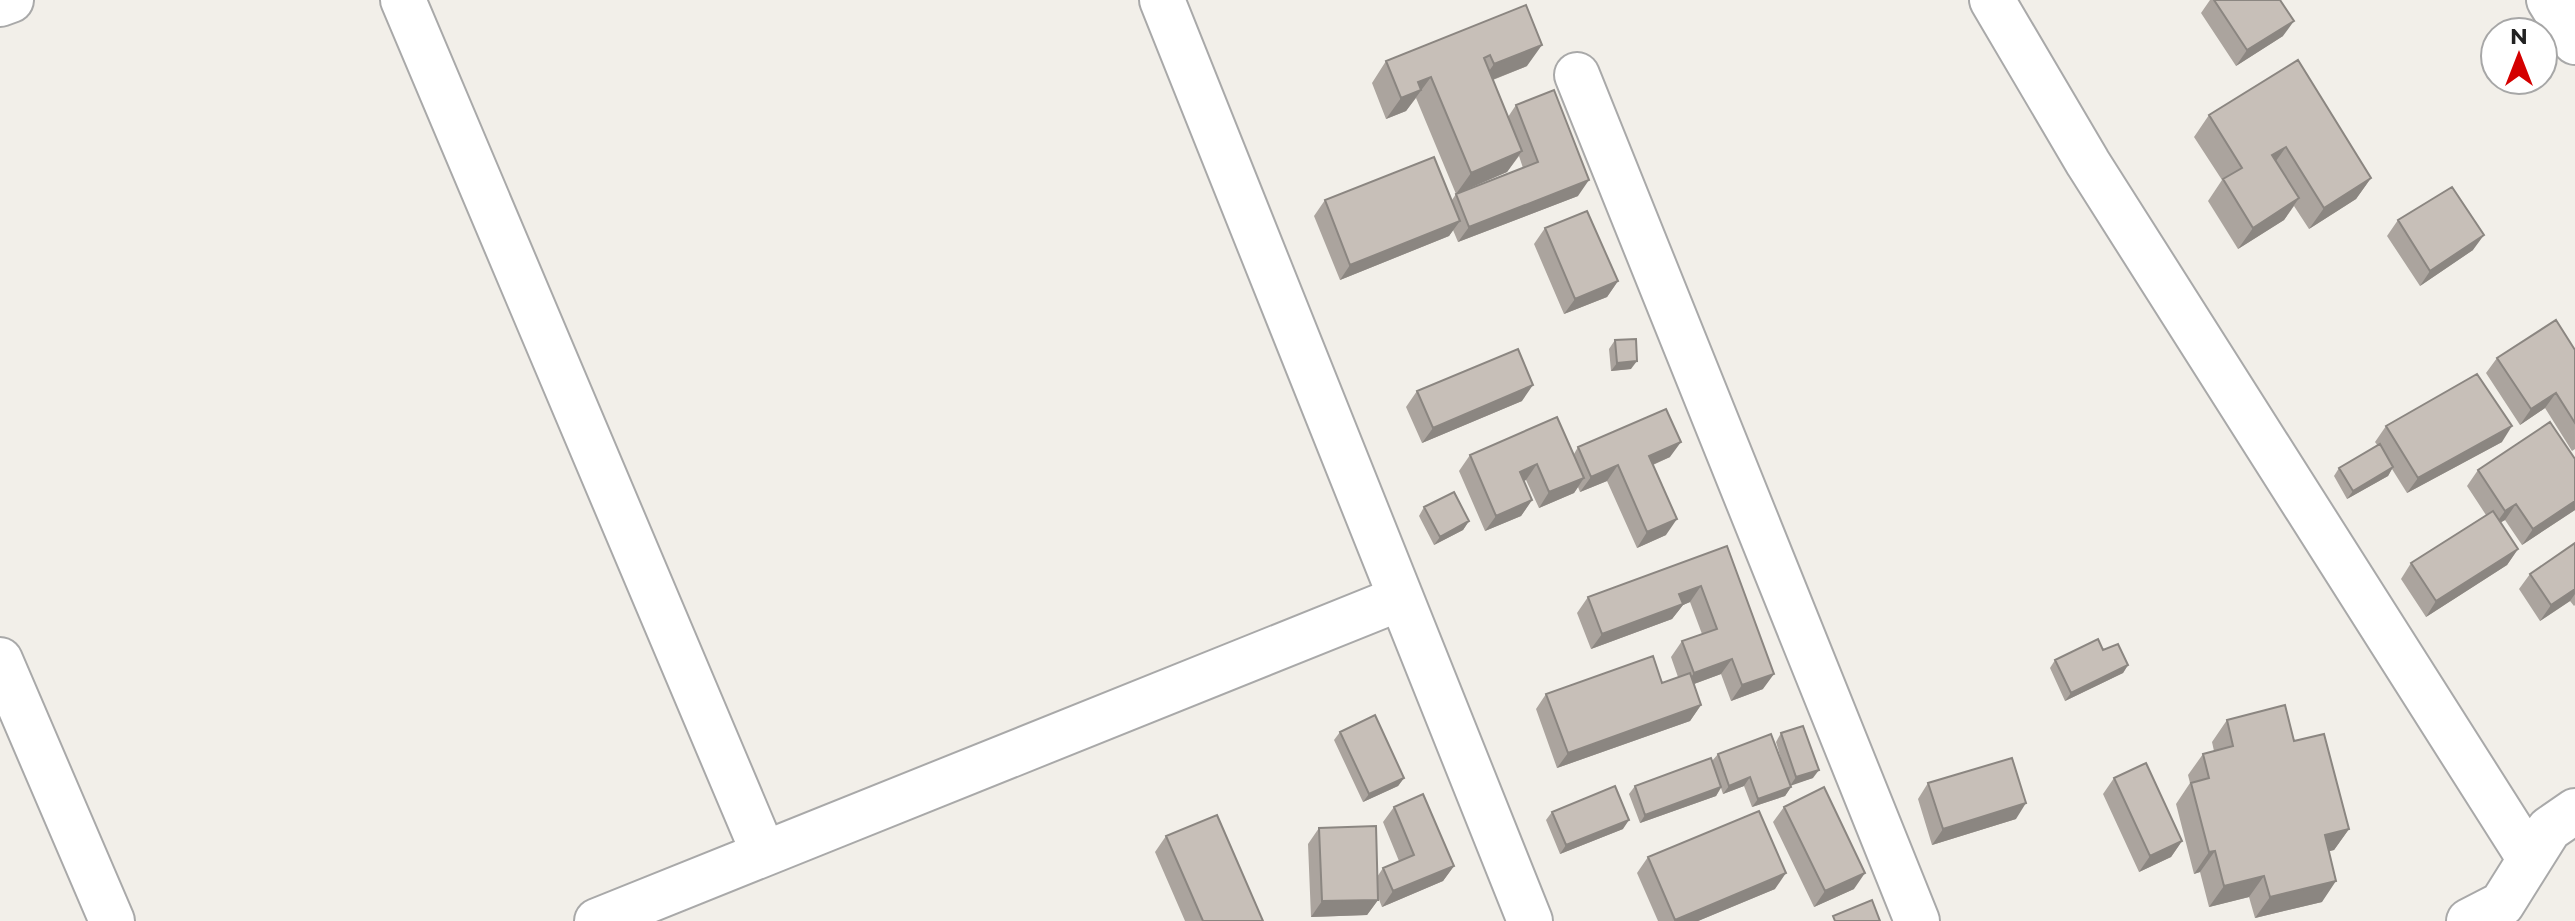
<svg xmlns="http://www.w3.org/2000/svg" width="2575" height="921" viewBox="0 0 2575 921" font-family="Montserrat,sans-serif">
<rect width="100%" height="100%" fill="#f2efe9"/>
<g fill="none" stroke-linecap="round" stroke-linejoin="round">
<defs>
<path id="street" d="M403,0L764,854
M1162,0L1530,921
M1992,0L2088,163L2529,858
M2549,0L2575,42
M0,4L11,0
M1577,75L1917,921
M0,660L112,921
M597,921L1401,598
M2469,921L2502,904L2549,829L2575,811"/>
</defs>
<!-- street casing -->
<use href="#street" stroke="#a9a9a9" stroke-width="48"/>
<!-- street -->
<use href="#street" stroke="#fff" stroke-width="44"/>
</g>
<!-- wall -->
<path fill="#aba49e" d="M2210,0H2280L2283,36L2236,66L2201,13Z
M1526,5L1527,66L1493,80L1508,117L1516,105L1578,196L1458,242L1453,230L1449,236L1340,280L1314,216L1325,200H1452L1456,194L1523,168L1519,156L1507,172L1456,194L1416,98L1406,111L1386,119L1372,83L1386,61Z
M2209,115L2371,178L2356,199L2309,229L2294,206L2284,220L2238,249L2208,201L2222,180L2194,137Z
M2398,220L2473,250L2420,286L2387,236Z
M1545,228L1618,281L1607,297L1564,314L1534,244Z
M1615,340L1631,369L1611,371L1609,349Z
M2575,350V449L2572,451L2545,408L2520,425L2486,373L2497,358Z
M1417,391L1522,401L1422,443L1406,407Z
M2386,426L2502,442L2407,493L2392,469L2388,476L2347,499L2334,476L2339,468L2378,446L2375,442Z
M1578,447L1670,457L1653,465L1666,535L1637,548L1607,481L1580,492L1578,487L1574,493L1539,508L1526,480L1524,481L1532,500L1521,516L1485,531L1459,471L1470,455L1574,454Z
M2575,459V510L2522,545L2505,520L2500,523L2518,549L2507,565L2426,617L2401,579L2411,563L2486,515L2467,486L2478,470Z
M1424,507L1469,521L1463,530L1434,545L1419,516Z
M2575,543V605L2574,606L2570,601L2540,621L2519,589L2530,574Z
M1727,546L1763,689L1731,701L1721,674L1694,684L1701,705L1690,721L1557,768L1536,709L1546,694L1662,683L1678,677L1671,657L1682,641L1702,634L1690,602L1683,605L1672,619L1591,649L1577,613L1588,597Z
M2103,650L2128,665L2123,673L2065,701L2050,668L2055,660Z
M2227,720L2294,741L2349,829L2334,850L2329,851L2322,902L2255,918L2249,897L2209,907L2200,872L2194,874L2176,804L2190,783L2188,775L2203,754L2214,751L2212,742Z
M1340,732L1404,778L1398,786L1363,802L1334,740Z
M1781,733L1813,778L1790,785L1791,787L1785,796L1752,807L1744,786L1723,794L1721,788L1716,796L1640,823L1629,794L1635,786L1712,761L1718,754L1785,772L1776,742Z
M2114,778L2182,841L2171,857L2139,872L2103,794Z
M1928,783L2016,819L1932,845L1918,799Z
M1394,807L1454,866L1443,881L1382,907L1378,897V900L1367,915L1311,917L1308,844L1319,828L1377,877L1383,868L1399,861L1383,822Z
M1784,807L1854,889L1814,907L1773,822Z
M1552,812L1623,829L1560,854L1546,820Z
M1166,836L1263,921H1185L1155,852Z
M1648,857L1775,889L1698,921H1658L1637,873Z"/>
<!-- shaded-wall -->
<path fill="#8b8681" d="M2294,21L2283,36L2236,66L2247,50Z
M1542,45L1527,66L1479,85L1494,64Z
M1431,77L1406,111L1386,119L1401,98L1418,82Z
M2286,147L2271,168L2272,155Z
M1522,151L1507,172L1456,194L1471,173Z
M2371,178L2356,199L2309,229L2324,208Z
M1589,180L1578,196L1458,242L1469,227Z
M2299,198L2284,220L2238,249L2253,228Z
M1460,221L1449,236L1340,280L1350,265Z
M2484,235L2473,250L2420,286L2430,271Z
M1618,281L1607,297L1564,314L1575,299Z
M1637,361L1631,369L1611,371L1617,363Z
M1533,385L1522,401L1422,443L1433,428Z
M2556,393L2545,408L2520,425L2531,409Z
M2512,426L2502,442L2407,493L2418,478Z
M1681,442L1670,457L1638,471L1649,456Z
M1537,464L1526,480L1509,487L1520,472Z
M1618,465L1607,481L1580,492L1591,477Z
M2393,467L2388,476L2347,499L2353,491Z
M1584,478L1574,493L1539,508L1549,492Z
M1532,500L1521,516L1485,531L1496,516Z
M2575,501V510L2522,545L2533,529Z
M2516,504L2505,520L2494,526L2505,511Z
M1677,519L1666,535L1637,548L1647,532Z
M1469,521L1463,530L1434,545L1440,537Z
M2518,549L2507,565L2426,617L2436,601Z
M1701,586L1690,602L1683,605L1672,619L1591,649L1602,634L1679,594Z
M2575,589V594L2570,601L2540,621L2551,605Z
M1732,659L1721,674L1683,688L1694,673Z
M2128,665L2123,673L2065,701L2071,693Z
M1774,674L1763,689L1731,701L1742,685Z
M1701,705L1690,721L1557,768L1568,753Z
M1819,770L1813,778L1790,786L1796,777Z
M1750,777L1744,786L1723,794L1729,786Z
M1404,778L1398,786L1363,802L1369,794Z
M1721,787L1716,796L1640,823L1645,815Z
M1791,787L1785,796L1752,807L1758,799Z
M2026,803L2016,819L1932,845L1943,829Z
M1629,820L1623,829L1560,854L1566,845Z
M2349,829L2334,850L2310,856L2325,835Z
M2182,841L2171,857L2139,872L2150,856Z
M2215,851L2200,872L2194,874L2209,852Z
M1454,866L1443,881L1382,907L1393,891Z
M1786,873L1775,889L1698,921H1674Z
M1865,873L1854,889L1814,907L1825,891Z
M2264,876L2249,897L2209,907L2224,886Z
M2336,881L2322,902L2255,918L2270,897Z
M1378,900L1367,915L1311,917L1322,901Z"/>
<!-- building -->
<path fill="#c7bfb8" stroke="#8b8681" stroke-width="2" d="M2214,0H2280L2294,21L2247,50Z
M1526,5L1542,45L1494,64L1490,55L1484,58L1522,151L1471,173L1431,77L1418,82L1421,90L1401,98L1386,61Z
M2298,60L2371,178L2324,208L2286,147L2272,155L2299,198L2253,228L2223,179L2242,168L2209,115Z
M1554,90L1589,180L1469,227L1456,194L1538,162L1516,105Z
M1434,157L1460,221L1350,265L1325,200Z
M2452,187L2484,235L2430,271L2398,220Z
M1587,211L1618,281L1575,299L1545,228Z
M2556,320L2575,350V423L2556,393L2531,409L2497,358Z
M1636,339L1637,361L1617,363L1615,340Z
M1518,349L1533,385L1433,428L1417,391Z
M2477,374L2512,426L2418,478L2386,426Z
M1666,409L1681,442L1649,456L1677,519L1647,532L1618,465L1591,477L1578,447Z
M1557,417L1584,478L1549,492L1537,464L1520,472L1532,500L1496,516L1470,455Z
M2550,422L2575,459V501L2533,529L2516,504L2505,511L2478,470Z
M2380,444L2393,467L2353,491L2339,468Z
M1454,492L1469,521L1440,537L1424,507Z
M2493,511L2518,549L2436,601L2411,563Z
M2575,543V589L2551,605L2530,574Z
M1727,546L1774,674L1742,685L1732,659L1694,673L1682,641L1717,629L1701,586L1679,594L1683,604L1602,634L1588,597Z
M2098,639L2103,650L2118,644L2128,665L2071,693L2055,660Z
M1653,656L1662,683L1690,673L1701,705L1568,753L1546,694Z
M2285,705L2294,741L2324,734L2349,829L2325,835L2336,881L2270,897L2264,876L2224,886L2215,851L2209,852L2191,783L2209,778L2203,754L2233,746L2227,720Z
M1375,715L1404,778L1369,794L1340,732Z
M1803,726L1819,770L1796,777L1781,733Z
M1771,734L1791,787L1758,799L1750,777L1729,786L1718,754Z
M1711,758L1721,787L1645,815L1635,786Z
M2012,758L2026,803L1943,829L1928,783Z
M2146,763L2182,841L2150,856L2114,778Z
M1615,786L1629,820L1566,845L1552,812Z
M1824,787L1865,873L1825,891L1784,807Z
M1423,794L1454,866L1393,891L1383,868L1414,855L1394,807Z
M1759,811L1786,873L1675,920L1648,857Z
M1217,815L1263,921H1203L1166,836Z
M1376,826L1378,900L1322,901L1319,828Z
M1872,900L1880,921H1835L1833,916Z"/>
<!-- north arrow -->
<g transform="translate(2519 56)"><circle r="38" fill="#ffffff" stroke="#a7a7a7" stroke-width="2"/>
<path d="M0-6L14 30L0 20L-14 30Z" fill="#d40000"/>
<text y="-12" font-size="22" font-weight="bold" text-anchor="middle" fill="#222222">N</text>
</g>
</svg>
